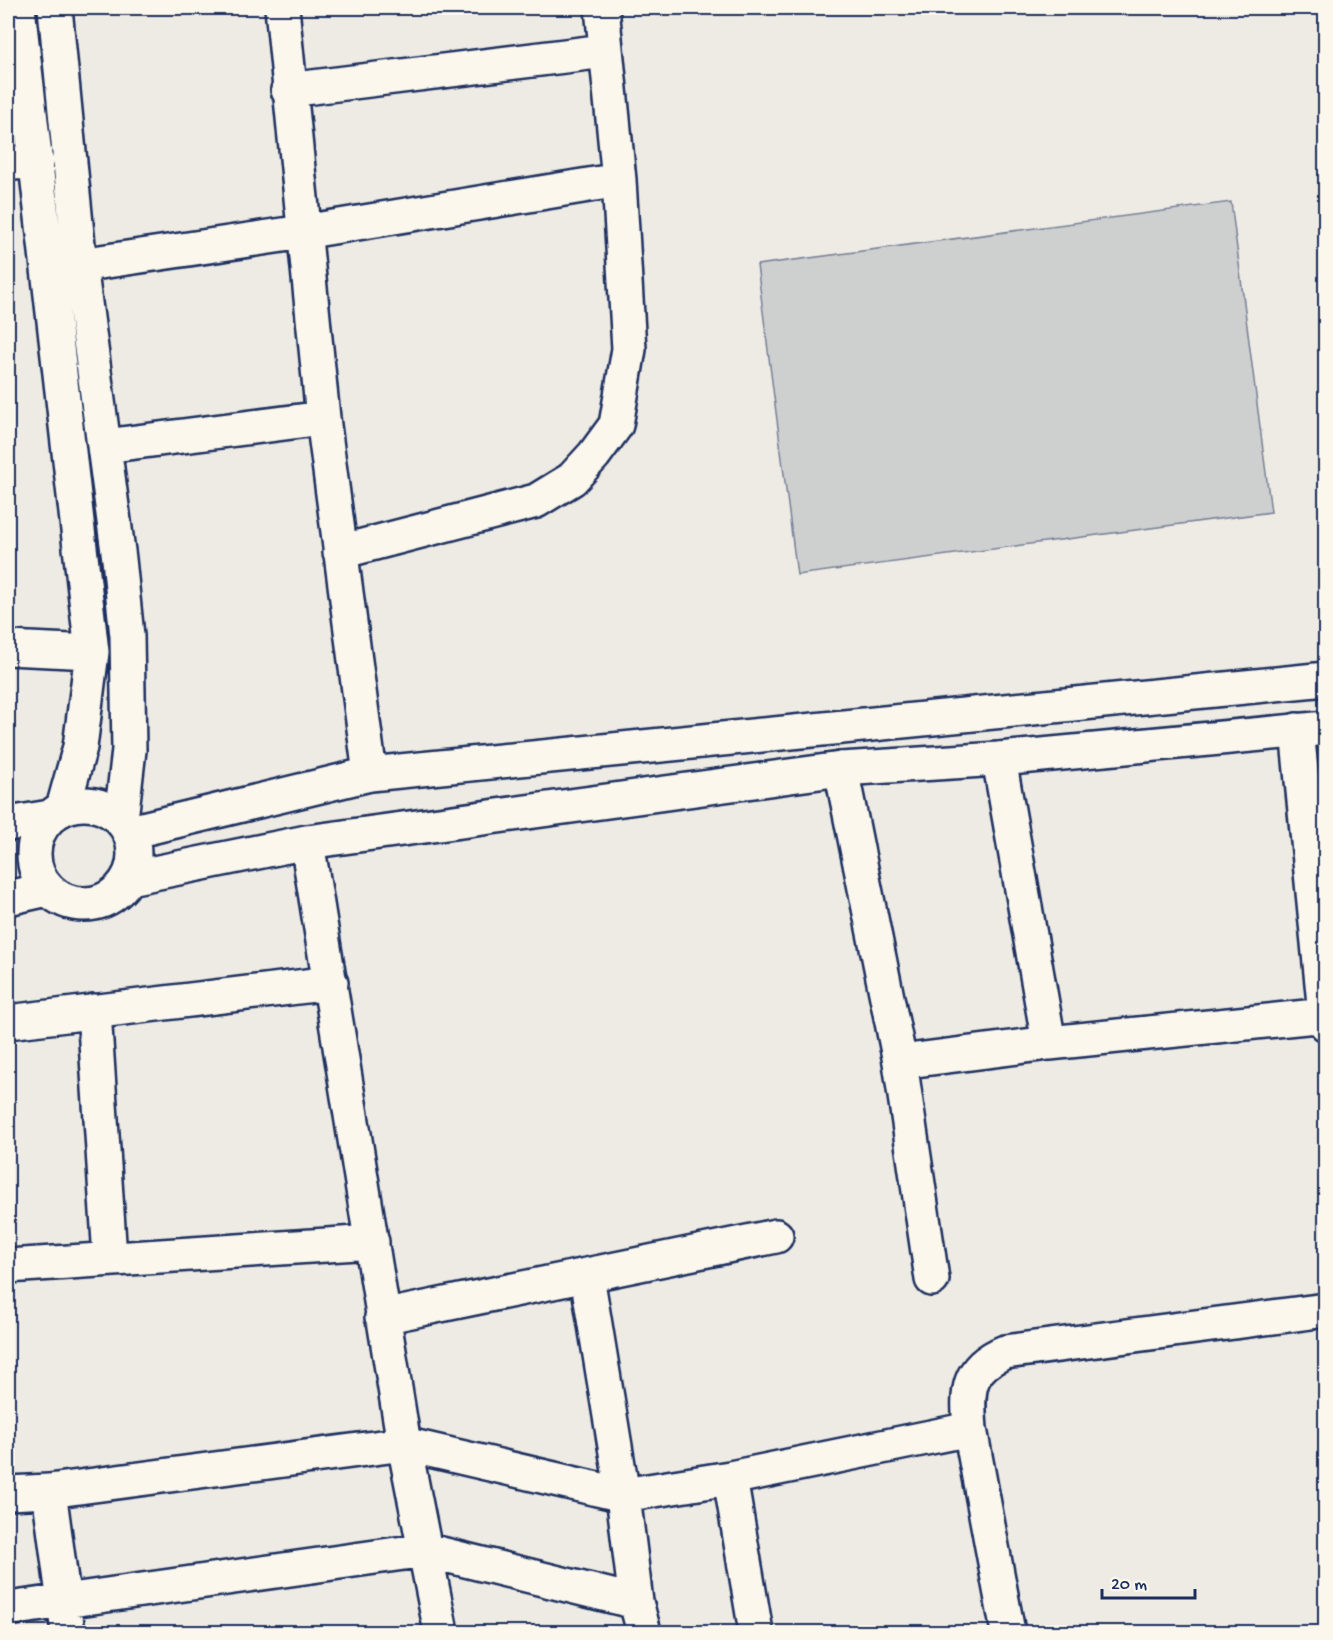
<svg xmlns="http://www.w3.org/2000/svg" width="1333" height="1640" viewBox="0 0 1333 1640" font-family="'Gochi Hand',sans-serif">
<rect width="100%" height="100%" fill="#eeebe4"/>
<filter id="ink" filterUnits="userSpaceOnUse"><feTurbulence type="fractalNoise" baseFrequency=".0167" numOctaves="2"/><feDisplacementMap in="SourceGraphic" scale="12" xChannelSelector="R" yChannelSelector="G"/><feConvolveMatrix kernelMatrix="1 2 1 2 8 2 1 2 1" color-interpolation-filters="sRGB"/></filter>
<g filter="url(#ink)">
<!-- green -->
<path fill="#cecfcf" stroke="#747f96" stroke-width="1.5" d="M1231,202L1271,512L797,575L757,265Z"/>
<g fill="none" stroke-linecap="round" stroke-linejoin="round">
<defs>
<path id="minor" d="M18,8L92,652L80,747L63,808
M55,8L80,265L119,559L127,636L129,750L121,819
M282,8L323,418L370,774
M288,90L605,51
M8,163L37,162
M80,265L303,232L619,180
M105,446L323,418
M340,552L536,501L572,479L594,455L616,425L629,349L619,180L602,8
M8,648L92,652
M1297,730L1326,1024
M999,759L1049,1043
M841,769L900,1062L932,1279
M307,842L404,1444L441,1632
M94,1011L110,1258
M8,1022L331,983
M900,1062L1049,1043L1326,1015
M8,1266L372,1242
M587,1276L623,1495L636,1602L644,1632
M382,1317L776,1236
M730,1478L756,1632
M49,1491L68,1632
M8,1493L49,1491L404,1444L623,1495L730,1478L970,1429
M8,1609L425,1550L636,1602
M1008,1632L970,1429C967,1391 966,1368 1005,1352L1326,1310"/>
<path id="major" d="M34 854a50 50 0 1 1 100 0a50 50 0 1 1-100 0Z
M8,824L50,817
M130,832L370,774L1326,679
M129,878L307,842L841,769L999,759L1326,728
M8,898L48,889"/>
</defs>
<!-- minor casing -->
<use href="#minor" stroke="#1b2f5e" stroke-width="38"/>
<!-- major casing -->
<use href="#major" stroke="#1b2f5e" stroke-width="38"/>
<!-- minor -->
<use href="#minor" stroke="#fbf7ec" stroke-width="33"/>
<!-- major -->
<use href="#major" stroke="#fbf7ec" stroke-width="33"/>
</g>
</g>
<!-- margin -->
<rect width="1333" height="1640" fill="none" stroke="#fbf7ec" stroke-width="30"/>
<rect x="15" y="15" width="1303" height="1610" fill="none" stroke="#1b2f5e" stroke-width="2" filter="url(#ink)"/>
<!-- scale -->
<path d="M1102 1589v9h93v-9" fill="none" stroke="#1b2f5e" stroke-width="3"/>
<text x="1111" y="1589" font-size="18" fill="#1b2f5e" stroke="#fbf7ec" stroke-width="4.5" paint-order="stroke">20 m</text>
</svg>
